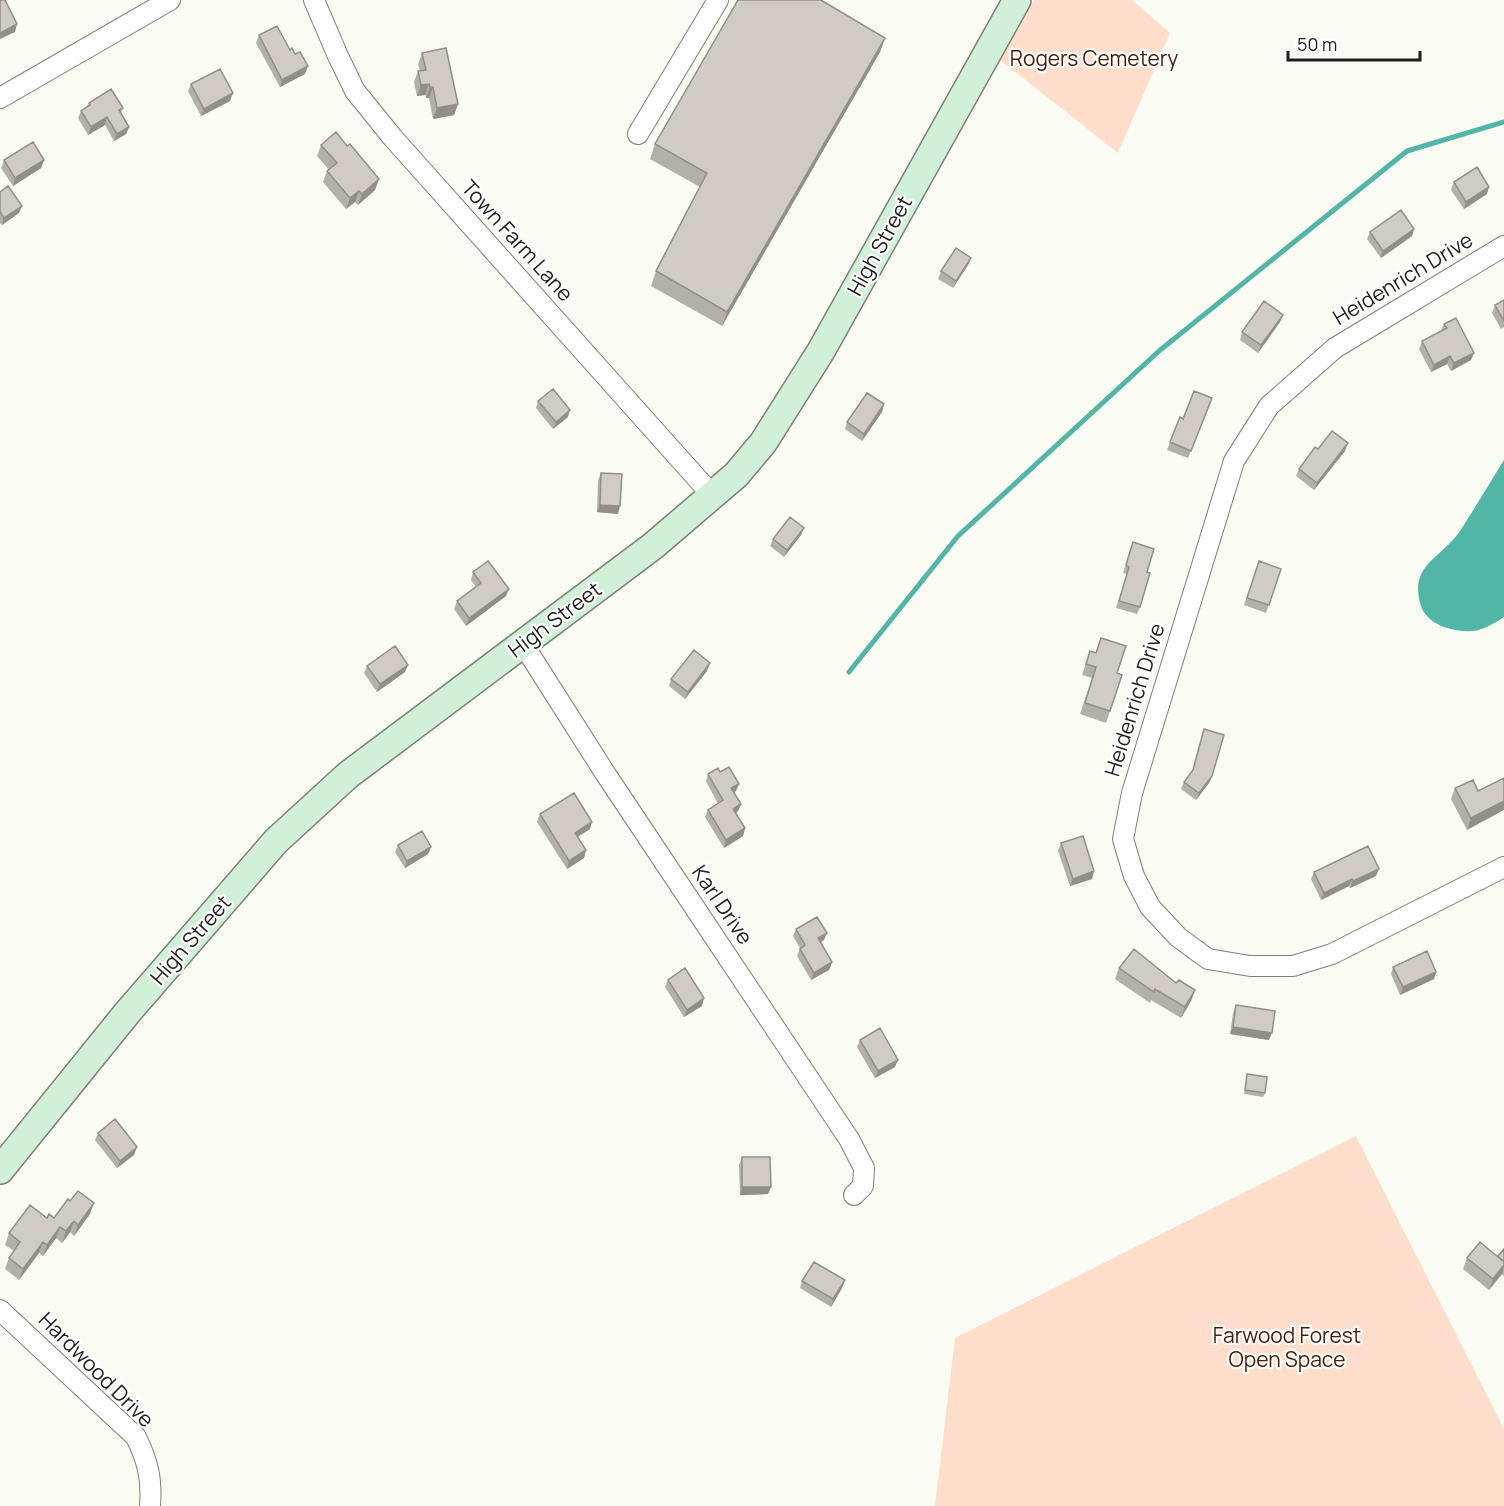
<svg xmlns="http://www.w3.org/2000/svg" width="1504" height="1506" viewBox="0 0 1504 1506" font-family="Manrope,sans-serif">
<rect width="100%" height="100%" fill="#fafcf3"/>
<!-- green -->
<path fill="#feddca" d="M1034,0H1132L1170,33L1118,153L1000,60Z
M1356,1136L1504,1429V1506H935L955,1338Z"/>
<!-- water -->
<path fill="#51b6a6" d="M1504,460V617C1481,632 1471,635 1444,627C1435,624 1424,616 1421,606C1408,565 1441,559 1460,531C1475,508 1489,484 1504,460Z"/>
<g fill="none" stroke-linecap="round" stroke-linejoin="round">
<!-- stream -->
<path stroke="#51b6a6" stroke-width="5" d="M849,672L958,536L1159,351L1407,151L1504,122"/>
<defs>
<path id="street" d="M314,0L338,56L355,91L393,138L712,495
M0,98L170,0
M638,134L718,0
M1504,246L1335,348L1269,406L1234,461L1132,793L1123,839L1134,876L1150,907L1178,937L1208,959L1250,966H1293L1332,954L1504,867
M523,644L605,773L849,1139L864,1168L863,1186L854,1195
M0,1310L136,1437C148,1462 152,1478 150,1506"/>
<path id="secondary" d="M0,1170L127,1013L276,841L348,775L653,546L736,475L763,443L821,351L1017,0"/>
</defs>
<!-- street casing -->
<use href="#street" stroke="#7e8078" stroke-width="22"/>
<!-- secondary casing -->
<use href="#secondary" stroke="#7e8078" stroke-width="30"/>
<!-- street -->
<use href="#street" stroke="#fff" stroke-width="20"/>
<!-- secondary -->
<use href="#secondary" stroke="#d0f1d7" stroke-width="27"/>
</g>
<!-- wall -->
<path fill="#b3afa9" d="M259,35L290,50L305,74L280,87L256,43Z
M885,38L880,52L722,326L651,286L656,271L700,187L650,159L655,144Z
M422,53L458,104L454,115L433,119L429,98H426L425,95L417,96L414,82L418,71H420L418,64Z
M191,84L230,101L201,116L188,91Z
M89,103L123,108L121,113L129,127L126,134L114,141L105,125L88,135L78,118L81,111L87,106Z
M321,145L347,146L379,179L375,190L358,205L355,202L346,209L323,182L327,171L329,170L317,156Z
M4,160H44L41,168L13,186L1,168Z
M1454,182L1487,194L1464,209L1451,190Z
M0,192L19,213L2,225L0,223Z
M1414,229L1412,236L1381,258L1367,239L1370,232Z
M968,265L953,288L938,279L941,271Z
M1504,300V327L1501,329L1492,313L1495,305Z
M1280,322L1258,353L1240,340L1242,332Z
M1444,324L1471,360L1451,371L1447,364L1431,372L1419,349L1422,341L1441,331Z
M1212,398L1188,458L1167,450L1180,417L1183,419Z
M538,401L568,417L553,429L536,408Z
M884,404L882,412L862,441L845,429L847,422Z
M1318,449L1345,451L1314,490L1296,476L1299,469Z
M601,473L618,514L597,512L598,480Z
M804,528L801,535L784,557L770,546L773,539Z
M1130,550L1147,572L1140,607L1137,614L1116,608L1127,574L1123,573Z
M1259,561L1281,569L1266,613L1244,605Z
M473,572L506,596L466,626L454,609L457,601L476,587L471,580Z
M1101,638L1117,673L1110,711L1106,723L1080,714L1092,678L1082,675L1090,651L1096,653Z
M367,666L405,672L377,692L364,673Z
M707,671L685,699L669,686L671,679Z
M1204,729L1212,776L1209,783L1196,800L1181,789L1184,782L1192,771Z
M708,774L736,791L734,792L741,804L738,811L736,813L745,828L743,836L724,848L705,817L708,810L718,804L706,781Z
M1504,778L1467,830L1451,799L1455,788L1478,791Z
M540,814L590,829L578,837L586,850L584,858L567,869L537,822Z
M1061,843L1094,871L1092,879L1070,886L1058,851Z
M398,845L431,847L428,854L405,868L395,852Z
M1314,872L1376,876L1350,888L1349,886L1321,900L1311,879Z
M796,929L824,940L820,943L832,962L829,970L811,980L797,956L800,948L793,936Z
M1393,967L1436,972L1434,979L1400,995L1391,974Z
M1119,968L1176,983L1195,990L1191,1001L1181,1018L1151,1000L1150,1003L1115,979Z
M668,980L702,1006L684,1017L665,987Z
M1236,1005L1269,1040L1230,1034L1233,1013Z
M860,1040L895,1067L875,1078L857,1047Z
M1247,1074L1265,1093L1263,1097L1244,1094Z
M98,1133L134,1155L117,1168L95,1140Z
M742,1157L768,1194L740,1195L739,1165Z
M90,1214L74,1236L70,1232L62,1243L56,1238L43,1256L39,1253L19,1280L5,1269L9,1258L14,1251L5,1245L9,1233L47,1218Z
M1504,1249V1276L1502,1274L1489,1290L1463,1269L1467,1258L1498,1257Z
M845,1280L842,1288L831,1307L800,1288L802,1281Z"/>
<!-- shaded-wall -->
<path fill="#928f89" d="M17,24L15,32L0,39V33Z
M885,38L880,52L722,326L727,312Z
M308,66L305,74L280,87L282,80Z
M429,84L425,95L417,96L421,85Z
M430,87H433L429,98H426Z
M233,93L230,101L201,116L204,109Z
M458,104L454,115L433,119L437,108Z
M107,117L105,125L88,135L91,127Z
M129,127L126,134L114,141L117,134Z
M44,160L41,168L13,186L15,178Z
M379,179L375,190L358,205L362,194Z
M1489,187L1487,194L1464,209L1466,202Z
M359,191L355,202L346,209L350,198Z
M22,206L19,213L2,225L4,218Z
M1414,229L1412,236L1381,258L1383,251Z
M971,258L968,265L953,288L956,281Z
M1283,315L1280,322L1258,353L1261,345Z
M1474,353L1471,360L1451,371L1454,363Z
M1450,356L1447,364L1431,372L1434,365Z
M884,404L882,412L862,441L864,434Z
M570,410L568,417L553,429L556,422Z
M1348,443L1345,451L1314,490L1317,483Z
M600,505L620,506L618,514L597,512Z
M804,528L801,535L784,557L787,550Z
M509,589L506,596L466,626L469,618Z
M710,663L707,671L685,699L688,692Z
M408,665L405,672L377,692L380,684Z
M1212,776L1209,783L1196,800L1199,793Z
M739,784L736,791L728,796L731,788Z
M1504,801V810L1467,830L1471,818Z
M741,804L738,811L731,816L733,809Z
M592,822L590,829L572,840L575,833Z
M745,828L743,836L724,848L726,840Z
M431,847L428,854L405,868L407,861Z
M586,850L584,858L567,869L569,861Z
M1379,869L1376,876L1350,888L1353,881Z
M1094,871L1092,879L1070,886L1073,879Z
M1352,879L1349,886L1321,900L1324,893Z
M827,933L824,940L815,946L818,938Z
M832,962L829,970L811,980L814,973Z
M1436,972L1434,979L1400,995L1403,987Z
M1195,990L1191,1001L1181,1018L1185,1007Z
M704,998L702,1006L684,1017L687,1010Z
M1233,1027L1272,1033L1269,1040L1230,1034Z
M898,1060L895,1067L875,1078L878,1071Z
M137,1147L134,1155L117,1168L120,1161Z
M742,1187H771L768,1194L740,1195Z
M94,1203L90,1214L74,1236L78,1225Z
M74,1221L70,1232L62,1243L66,1231Z
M60,1227L56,1238L43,1256L47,1245Z
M43,1242L39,1253L19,1280L23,1269Z
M1504,1265L1502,1274L1489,1290L1493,1279Z
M845,1280L842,1288L831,1307L833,1299Z"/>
<!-- building -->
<path fill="#d0ccc4" stroke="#928f89" stroke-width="1.5" d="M2,0H5L17,24L0,33V1Z
M738,0H821L885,38L727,312L656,271L707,173L655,144Z
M277,26L290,50L292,48L295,54L300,52L308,66L282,80L259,35Z
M446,48L458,104L437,108L433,87H430L429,84L421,85L418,71L426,70L422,53Z
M220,69L233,93L204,109L191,84Z
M111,89L123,108L119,110L129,127L117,134L107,117L91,127L81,111L90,105L89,103Z
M336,132L347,146L350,144L379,179L362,194L359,191L350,198L327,171L337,163L321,145Z
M33,142L44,160L15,178L4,160Z
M1477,167L1489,187L1466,202L1454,182Z
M8,186L22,206L4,218L0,211V192Z
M1401,210L1414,229L1383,251L1370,232Z
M956,248L971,258L956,281L941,271Z
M1504,300V321L1495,305Z
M1264,301L1283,315L1261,345L1242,332Z
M1456,318L1474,353L1454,363L1450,356L1434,365L1422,341L1447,328L1444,324Z
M553,389L570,410L556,422L538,401Z
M1194,391L1212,398L1191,451L1170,442L1180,417L1183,419Z
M867,393L884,404L864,434L847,422Z
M1332,431L1348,443L1317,483L1299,469L1315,447L1318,449Z
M601,473L622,474L620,506L600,505Z
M790,517L804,528L787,550L773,539Z
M1133,542L1154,549L1147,572L1150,573L1140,607L1119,601L1129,567L1126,565Z
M488,561L509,589L469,618L457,601L481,583L473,572Z
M1259,561L1281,569L1269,605L1247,598Z
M1101,638L1126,646L1117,673L1122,675L1110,711L1085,703L1096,667L1086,664L1090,651L1096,653Z
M395,646L408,665L380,684L367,666Z
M694,650L710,663L688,692L671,679Z
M1204,729L1224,735L1212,776L1199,793L1184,782L1193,770Z
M729,767L739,784L731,788L741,804L733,809L745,828L726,840L708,810L723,800L708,774L718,768L720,772Z
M1504,778V801L1471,818L1455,788L1473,780L1478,791Z
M574,793L592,822L575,833L586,850L569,861L540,814Z
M422,831L431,847L407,861L398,845Z
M1083,836L1094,871L1073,879L1061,843Z
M1368,846L1379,869L1353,881L1352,879L1324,893L1314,872Z
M817,917L827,933L818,938L832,962L814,973L800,949L805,945L796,929Z
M1134,949L1176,983L1179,980L1195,990L1185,1007L1155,989L1154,992L1119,968Z
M1427,951L1436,972L1403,987L1393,967Z
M685,968L704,998L687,1010L668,980Z
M1236,1005L1275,1011L1272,1033L1233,1027Z
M880,1028L898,1060L878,1071L860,1040Z
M1247,1074L1267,1077L1265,1093L1245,1090Z
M115,1119L137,1147L120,1161L98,1133Z
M742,1157H770L771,1187H742Z
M78,1191L94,1203L78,1225L74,1221L66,1231L60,1227L47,1245L43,1242L23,1269L9,1258L20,1242L9,1233L30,1205L47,1218L49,1214L54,1218L68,1199L70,1201Z
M1480,1242L1504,1262V1265L1493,1279L1467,1258Z
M1504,1249V1262L1498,1256Z
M814,1262L845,1280L833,1299L802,1281Z"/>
<g text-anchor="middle" stroke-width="4.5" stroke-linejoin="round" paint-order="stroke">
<!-- park labels -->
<g font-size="21" fill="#471d00" stroke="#fff">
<text x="1094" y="66">Rogers Cemetery</text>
<text x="1287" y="1343">Farwood Forest<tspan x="1287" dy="24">Open Space</tspan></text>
</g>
<!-- street labels -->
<g font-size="21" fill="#1d1e1b" stroke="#fff">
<text transform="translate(517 241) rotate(48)" y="7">Town Farm Lane</text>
<text transform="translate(880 246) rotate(-61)" y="7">High Street</text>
<text transform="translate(1403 279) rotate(-31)" y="7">Heidenrich Drive</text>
<text transform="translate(555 620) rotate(-37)" y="7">High Street</text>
<text transform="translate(1135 700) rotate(-73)" y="7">Heidenrich Drive</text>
<text transform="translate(722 905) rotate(56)" y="7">Karl Drive</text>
<text transform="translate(191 940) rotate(-49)" y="7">High Street</text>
<text transform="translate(96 1370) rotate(45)" y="7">Hardwood Drive</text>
</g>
</g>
<!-- scale -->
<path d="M1288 51v9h132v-9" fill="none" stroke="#1d1e1b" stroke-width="3"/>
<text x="1297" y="51" font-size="18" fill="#1d1e1b" stroke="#ffffff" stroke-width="4.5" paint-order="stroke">50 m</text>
</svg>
